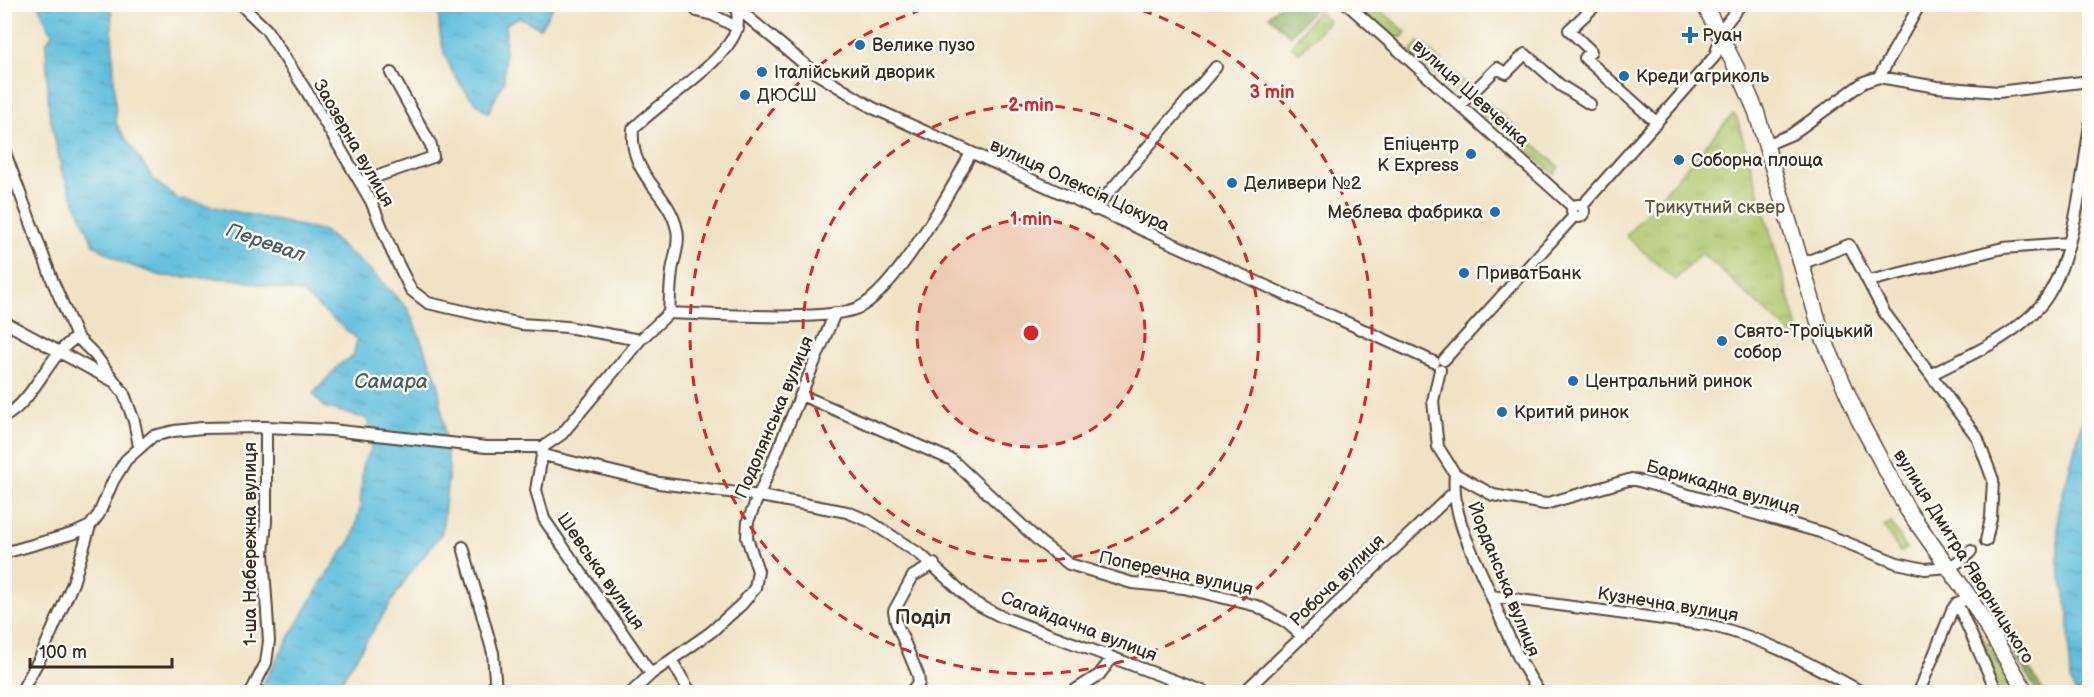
<svg xmlns="http://www.w3.org/2000/svg" width="2094" height="697" viewBox="0 0 2094 697" font-family="'Balsamiq Sans',sans-serif">
<defs>
<pattern id="grass-tufts" width="24" height="20" patternUnits="userSpaceOnUse" patternTransform="scale(1.5)"><rect width="24" height="20" fill="#adc76d"/><path d="M3 7l-1-3M5 7V3M7 7l1-3M15 17l-1-3M17 17v-4M19 17l1-3" fill="none" stroke="#8ea259"/></pattern>
<pattern id="forest-crowns" width="20" height="18" patternUnits="userSpaceOnUse" patternTransform="scale(1.5)"><rect width="20" height="18" fill="#8aac60"/><path d="M2 6a3 3 0 1 1 6 0M12 15a3 3 0 1 1 6 0" fill="none" stroke="#728c4f"/></pattern>
<pattern id="water-ripples" width="26" height="14" patternUnits="userSpaceOnUse" patternTransform="scale(1.5)"><rect width="26" height="14" fill="#5ebddc"/><path d="M2 4q2-2 4 0t4 0M15 11q2-2 4 0t4 0" fill="none" stroke="#4f9ab2"/></pattern>
</defs>
<rect width="100%" height="100%" fill="#fdfcf7"/>
<filter id="ink" filterUnits="userSpaceOnUse"><feTurbulence type="fractalNoise" baseFrequency=".0167" numOctaves="2"/><feDisplacementMap in="SourceGraphic" scale="12" xChannelSelector="R" yChannelSelector="G"/><feConvolveMatrix kernelMatrix="1 2 1 2 8 2 1 2 1" color-interpolation-filters="sRGB"/></filter>
<filter id="wash" filterUnits="userSpaceOnUse"><feTurbulence type="fractalNoise" baseFrequency=".008" numOctaves="4" result="noise"/><feDisplacementMap in="SourceGraphic" scale="24" xChannelSelector="R" yChannelSelector="G"/><feGaussianBlur stdDeviation="1.35" result="paint"/><feColorMatrix in="noise" values="0 0 0 0 0 0 0 0 0 0 0 0 0 0 0 0 0 1.4 0 .05"/><feComposite in="paint" operator="in"/></filter>
<g filter="url(#wash)">
<rect width="100%" height="100%" fill="#f0e2c5"/>
<!-- grass -->
<path fill="url(#grass-tufts)" stroke="#747846" stroke-width="1.5" d="M1353,5H1375L1406,32L1402,37L1392,39Z
M1317,11L1329,21L1299,53L1291,46Z
M1419,42L1470,87V91L1464,96L1459,95L1410,52Z
M1477,93L1559,167L1554,174L1494,119L1488,121L1472,107V99Z
M1733,114L1737,118L1800,335L1797,339L1701,253L1675,280L1626,236Z
M1891,523L1906,548L1900,552L1884,527Z
M1973,621L2016,692H2001L1978,641Z"/>
<!-- forest -->
<path fill="url(#forest-crowns)" stroke="#626b3f" stroke-width="1.5" d="M1280,5H1309L1314,9L1290,36L1269,16Z
M1984,604L2005,629L2044,692H2037Z"/>
<!-- water -->
<path fill="url(#water-ripples)" stroke="#4c747d" stroke-width="1.5" d="M38,5H111L116,124L154,180L178,199L324,231L370,270L408,309L438,382L449,469L442,533L408,576L334,692H258L320,585L353,537L360,509L363,464L371,450L368,419L324,407L313,394L340,364L353,357L357,339L302,293L234,279L162,276L123,263L94,245L62,172L49,112L46,44L52,34Z
M440,5H554L540,28L519,17L506,24L504,81L488,113C455,87 434,48 440,5Z
M2089,396L2090,692H2075L2070,680L2069,659V615L2058,563V512Z"/>
</g>
<g filter="url(#ink)">
<g fill="none" stroke-linecap="round" stroke-linejoin="round">
<defs>
<path id="minor" d="M240,4L266,29L307,92L371,201L393,254L411,290L428,303L521,324L567,327L640,340
M692,4L697,11L713,15L738,28
M732,4L814,72L873,108L1434,362
M1347,4L1573,207
M1597,4L1569,30L1591,51L1585,58L1657,123
M1879,77L1920,4
M1460,105L1497,68L1506,73L1525,54L1560,85L1590,104
M1766,145L1792,134L1864,82L1879,77L1937,87L1998,92L2090,81
M4,150L53,282L77,337L95,355L124,394L134,421L139,446
M361,182L433,157L431,145L391,73
M1572 211a6 6 0 1 1 12 0a6 6 0 1 1-12 0Z
M1582,206L1715,56L1724,26L1741,4
M1094,210L1216,67
M1801,264L1849,245L1884,312L1977,437L1993,480L1991,518L1986,541
M1869,281L2003,248L2069,243
M669,313C709,314 829,323 860,307C897,287 950,192 971,153
M669,313C670,299 670,285 672,271C674,257 680,244 677,230C669,191 629,177 633,129C659,102 727,62 737,28C739,23 737,15 737,10
M4,322L115,382
M1444,360L1574,216
M1440,370L1433,401L1438,447L1455,474L1493,495L1545,504L1632,479L1820,532L1897,563L1925,569L1949,567L1964,559L1971,551
M1932,374C1969,355 2012,338 2040,306C2074,267 2082,175 2090,125
M801,395L952,460L1040,542L1069,564L1132,583L1184,588L1257,606L1286,622L1302,636
M4,417C36,399 47,355 77,337
M543,450L536,490L544,519L651,674
M543,455L659,483L760,496L847,512L869,521L921,555L973,602L1000,616L1205,692
M1455,474C1451,515 1472,551 1488,588C1503,625 1517,659 1539,692
M463,547L493,653L496,692
M4,553L75,533L90,526
M1491,596L1708,625C1763,637 1813,665 1862,692
M1957,603L1997,692
M672,661L690,692
M21,692L41,656L73,583L90,526L99,514L113,481L126,460L153,436L174,431L202,428L266,427L331,430L486,447H543L562,434L640,340L669,313
M251,692L266,663L269,641L263,553L266,521V427
M632,692L651,674L711,632L742,604L755,588L758,571L747,538L748,521L835,313
M910,692L919,683L918,675L896,622L894,611L913,576L934,564
M1072,692L1099,675L1112,658
M1244,692L1453,493
M1919,692L1952,610L1957,603L1970,598"/>
<path id="highway" d="M1704,4L1743,81L1756,111L1823,337L1859,420L1907,509L1970,598L2026,692"/>
</defs>
<!-- minor casing -->
<use href="#minor" stroke="#564637" stroke-width="14"/>
<!-- highway casing -->
<use href="#highway" stroke="#564637" stroke-width="18"/>
<!-- minor -->
<use href="#minor" stroke="#fff" stroke-width="10"/>
<!-- highway -->
<use href="#highway" stroke="#fff" stroke-width="15"/>
</g>
</g>
<!-- distance rings -->
<circle cx="1031" cy="333" r="114" fill="#d62828" fill-opacity=".12"/>
<g fill="none" stroke="#d62828" stroke-width="3" stroke-dasharray="10 8">
<circle cx="1031" cy="333" r="114"/>
<circle cx="1031" cy="333" r="228"/>
<path d="M1125 5A341 341 0 1 1 937 5"/>
</g>
<!-- markers -->
<g fill="#1f6fb2" stroke="#fdfcf7" stroke-width="2">
<path d="M1687 26h6v6h6v6h-6v6h-6v-6h-6v-6h6z"/>
<circle cx="860" cy="45" r="6"/>
<circle cx="762" cy="72" r="6"/>
<circle cx="1624" cy="76" r="6"/>
<circle cx="745" cy="95" r="6"/>
<circle cx="1471" cy="154" r="6"/>
<circle cx="1679" cy="160" r="6"/>
<circle cx="1232" cy="183" r="6"/>
<circle cx="1495" cy="212" r="6"/>
<circle cx="1464" cy="273" r="6"/>
<circle cx="1722" cy="341" r="6"/>
<circle cx="1573" cy="381" r="6"/>
<circle cx="1502" cy="412" r="6"/>
</g>
<g text-anchor="middle" stroke-width="5" stroke-linejoin="round" paint-order="stroke">
<!-- poi labels -->
<g font-size="18" fill="#3b2a1e" stroke="#fdfcf7" text-anchor="start">
<text x="1702" y="41">Руан</text>
<text x="872" y="51">Велике пузо</text>
<text x="774" y="78">Італійський дворик</text>
<text x="1636" y="82">Креди агриколь</text>
<text x="757" y="101">ДЮСШ</text>
<text x="1459" y="150" text-anchor="end">Епіцентр<tspan x="1459" dy="21">К Express</tspan></text>
<text x="1691" y="166">Соборна площа</text>
<text x="1244" y="189">Деливери №2</text>
<text x="1483" y="218" text-anchor="end">Меблева фабрика</text>
<text x="1476" y="279">ПриватБанк</text>
<text x="1734" y="337">Свято-Троїцький<tspan x="1734" dy="21">собор</tspan></text>
<text x="1585" y="387">Центральний ринок</text>
<text x="1514" y="418">Критий ринок</text>
</g>
<!-- street labels -->
<g font-size="18" fill="#3b2a1e" stroke="#fdfcf7">
<text transform="translate(1471 93) rotate(42)" y="6">вулиця Шевченка</text>
<text transform="translate(354 143) rotate(60)" y="6">Заозерна вулиця</text>
<text transform="translate(1080 185) rotate(25)" y="6">вулиця Олексія Цокура</text>
<text transform="translate(774 417) rotate(-67)" y="6">Подолянська вулиця</text>
<text transform="translate(1723 487) rotate(16)" y="6">Барикадна вулиця</text>
<text transform="translate(250 544) rotate(-90)" y="6">1-ша Набережна вулиця</text>
<text transform="translate(1964 556) rotate(58)" y="6">вулиця Дмитра Яворницького</text>
<text transform="translate(601 571) rotate(55)" y="6">Шевська вулиця</text>
<text transform="translate(1176 573) rotate(12)" y="6">Поперечна вулиця</text>
<text transform="translate(1504 579) rotate(68)" y="6">Йорданська вулиця</text>
<text transform="translate(1337 580) rotate(-44)" y="6">Робоча вулиця</text>
<text transform="translate(1668 604) rotate(9)" y="6">Кузнечна вулиця</text>
<text transform="translate(1079 626) rotate(21)" y="6">Сагайдачна вулиця</text>
</g>
<!-- park labels -->
<g font-size="18" fill="#5d5936" stroke="#fdfcf7">
<text x="1715" y="213">Трикутний сквер</text>
</g>
<!-- water labels -->
<g font-size="20" font-style="italic" fill="#475d60" stroke="#fdfcf7">
<text transform="translate(266 242) rotate(19)" y="7">Перевал</text>
<text x="391" y="388">Самара</text>
</g>
<!-- quarter labels -->
<g font-size="21" font-weight="bold" fill="#3b2a1e" stroke="#fdfcf7">
<text x="923" y="624">Поділ</text>
</g>
</g>
<circle cx="1031" cy="333" r="9" fill="#d62828" stroke="#fdfcf7" stroke-width="3"/>
<g font-size="18" text-anchor="middle" font-weight="bold" fill="#d62828" stroke="#fdfcf7" stroke-width="5" stroke-linejoin="round" paint-order="stroke">
<text x="1272" y="98">3 min</text>
<text x="1031" y="111">2 min</text>
<text x="1031" y="225">1 min</text>
</g>
<!-- margin -->
<rect width="2094" height="697" fill="none" stroke="#fdfcf7" stroke-width="24"/>
<!-- scale -->
<path d="M30 658v9h142v-9" fill="none" stroke="#3b2a1e" stroke-width="3"/>
<text x="39" y="658" font-size="18" fill="#3b2a1e" stroke="#fdfcf7" stroke-width="4.5" paint-order="stroke">100 m</text>
</svg>
